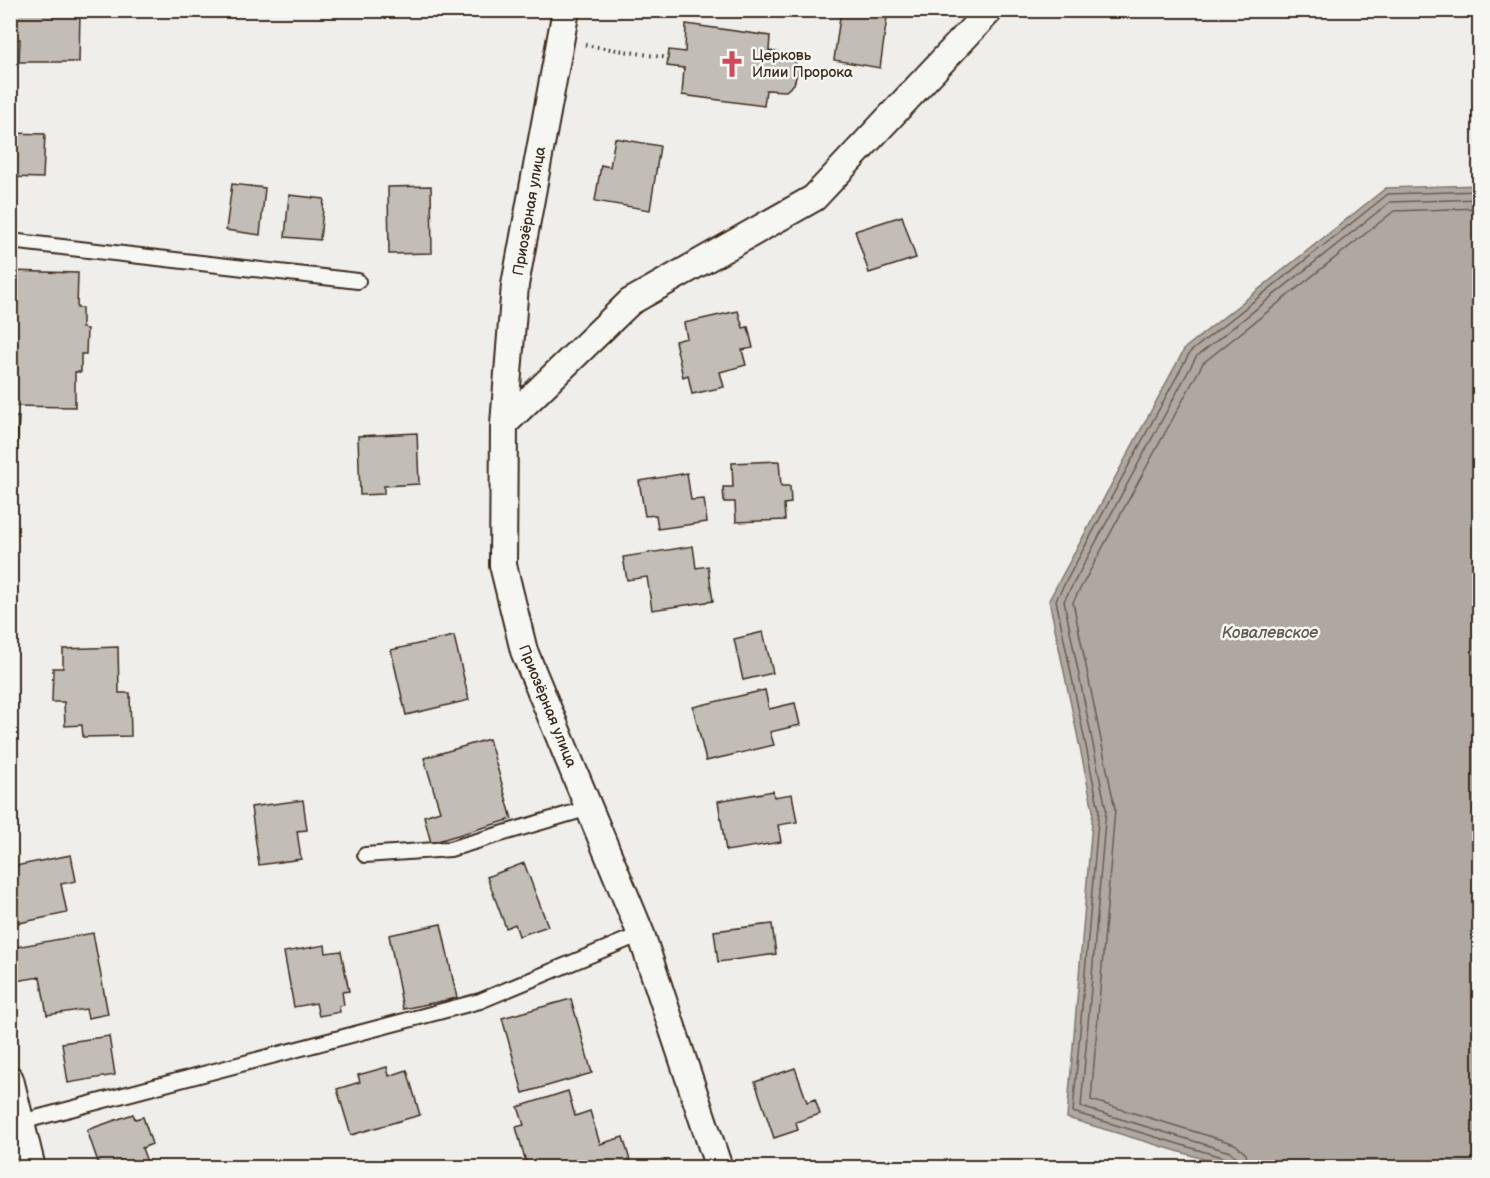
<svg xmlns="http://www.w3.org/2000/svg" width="1490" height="1178" viewBox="0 0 1490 1178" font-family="'Balsamiq Sans',sans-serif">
<rect width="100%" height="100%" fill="#efeeea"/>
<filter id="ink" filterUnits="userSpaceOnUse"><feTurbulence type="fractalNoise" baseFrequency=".0167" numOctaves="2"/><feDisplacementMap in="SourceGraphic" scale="12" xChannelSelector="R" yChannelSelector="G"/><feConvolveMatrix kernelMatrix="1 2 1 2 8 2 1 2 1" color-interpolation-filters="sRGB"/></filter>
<g filter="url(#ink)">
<!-- water -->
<path fill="#afa8a1" stroke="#81766d" stroke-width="1.5" d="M1479,185V1167H1230L1067,1118L1093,810L1049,600L1185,348L1386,188Z"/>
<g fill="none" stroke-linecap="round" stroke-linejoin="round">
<!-- shore -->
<path stroke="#695c52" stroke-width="1.5" d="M1232,1168L1228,1159L1073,1112L1099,810L1056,600L1190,352L1388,194L1480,191
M1240,1168L1238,1158L1230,1152L1081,1107L1106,809L1064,601L1196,357L1390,202L1480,199
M1249,1168L1246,1154L1235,1144L1091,1100L1115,809L1073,602L1203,363L1394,211L1480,208"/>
</g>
<!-- building -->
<path fill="#c2bdb7" stroke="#3b2a1e" stroke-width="1.5" d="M10,10H80L79,62H19L20,39H10Z
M841,10H888L880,68L834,60Z
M686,24L770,36L769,51L788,54L796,63L797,74L794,84L786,91L766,90L764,106L682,95L684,68L667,66L669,50L685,52Z
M10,133L45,134L43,178L10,177Z
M615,138L660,146L650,210L595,201L601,165L610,167Z
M232,184L265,188L260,235L226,230Z
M431,186L432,253L389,254L388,187Z
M289,195L324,199L320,240L285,237Z
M902,216L916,258L869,273L855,231Z
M10,271L78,273L77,308H82V328L87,329L86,354H81V372H75V407L10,406L13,352H10V327H14V310H10Z
M738,311L743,328L748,327L753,348L742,350L746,365L720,372L724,387L692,394L688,375L683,377L675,341L687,338L684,323Z
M10,417H19L15,486H10Z
M417,433L419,484L384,486V494L360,495L358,436Z
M779,461L781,486H790L791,503L784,504L785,520L736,522L735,502H724L723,487H733L732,463Z
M687,473L691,500L704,499L707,522L658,529L656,515L645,516L639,481Z
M10,533L15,589H10Z
M693,546L696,568L708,566L713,601L652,610L647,577L627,580L623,557Z
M763,632L773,673L743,680L734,639Z
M454,636L469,700L406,715L391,650Z
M118,647L119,693H130L131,736L83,737L82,725L65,726L64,702H52L53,668H63V649Z
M765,690L769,709L795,703L800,725L770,732L774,745L706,761L693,707Z
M489,739L512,819L431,843L424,816L440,811L424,758Z
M773,791L774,797L792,794L797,822L778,825L781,842L726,851L718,801Z
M303,800L307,830L297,831L301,859L259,865L251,807Z
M71,855L76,881L61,884L67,913L19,923L10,867Z
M524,863L548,926L519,936L515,924L506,928L487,877Z
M441,924L457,998L403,1009L389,935Z
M772,924L776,954L718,962L714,931Z
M93,933L108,1014L88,1018L86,1009L47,1015L40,977L16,981L10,948Z
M325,945L326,953L341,951L349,991L342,992L344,1005L339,1006L340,1012L319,1016L316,1003L294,1007L284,952Z
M571,999L592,1073L523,1093L502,1018Z
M109,1036L115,1075L68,1083L62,1043Z
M387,1067L389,1076L407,1070L420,1115L351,1135L337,1089L360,1082L358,1075Z
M795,1068L807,1102L815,1099L820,1114L796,1122L798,1130L774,1138L755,1082Z
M568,1091L575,1116L590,1111L600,1144L623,1137L632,1167L522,1168L527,1166L516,1127L524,1125L518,1107Z
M133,1114L135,1119L143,1117L152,1144L142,1148L147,1162L130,1168H100L87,1130Z"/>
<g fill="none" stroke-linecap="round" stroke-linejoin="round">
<defs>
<path id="lane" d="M10,241L358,281
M365,855L450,849L589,808
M21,1122L480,1001L641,934"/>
<path id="street" d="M566,10L515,285L504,424L503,565L524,651L641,934L719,1168
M504,424L630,302L814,198L990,10
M10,1079L32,1168"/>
</defs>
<!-- lane casing -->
<use href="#lane" stroke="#3b2a1e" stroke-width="18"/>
<!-- street casing -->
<use href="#street" stroke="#3b2a1e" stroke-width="30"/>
<!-- path -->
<path stroke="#3b2a1e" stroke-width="4" stroke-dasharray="1.5 4.5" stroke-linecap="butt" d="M585,45L668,58"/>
<!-- lane -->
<use href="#lane" stroke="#f6f6f2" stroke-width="14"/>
<!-- street -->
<use href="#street" stroke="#f6f6f2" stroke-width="26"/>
</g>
</g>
<!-- icons -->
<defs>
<symbol id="church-bare" viewBox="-9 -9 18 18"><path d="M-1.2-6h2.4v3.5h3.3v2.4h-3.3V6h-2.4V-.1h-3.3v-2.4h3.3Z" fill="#d1495b" stroke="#f6f6f2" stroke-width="2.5" paint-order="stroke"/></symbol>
</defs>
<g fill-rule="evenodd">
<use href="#church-bare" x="713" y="45" width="38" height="38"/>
</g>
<g text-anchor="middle" stroke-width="5" stroke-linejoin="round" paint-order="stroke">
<!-- poi labels -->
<g font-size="15" fill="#3b2a1e" stroke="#f6f6f2" text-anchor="start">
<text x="752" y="60">Церковь<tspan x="752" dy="17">Илии Пророка</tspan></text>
</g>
<!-- street labels -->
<g font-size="15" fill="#3b2a1e" stroke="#f6f6f2">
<text transform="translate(529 211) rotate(-80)" y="5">Приозёрная улица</text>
<text transform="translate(548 706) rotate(68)" y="5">Приозёрная улица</text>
</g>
<!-- water labels -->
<g font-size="16" font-style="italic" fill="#64564c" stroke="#f6f6f2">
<text x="1270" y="638">Ковалевское</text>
</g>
</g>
<!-- margin -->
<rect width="1490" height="1178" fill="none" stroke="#f6f6f2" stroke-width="36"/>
<rect x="18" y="18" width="1454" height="1142" fill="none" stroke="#3b2a1e" stroke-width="2" filter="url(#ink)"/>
</svg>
